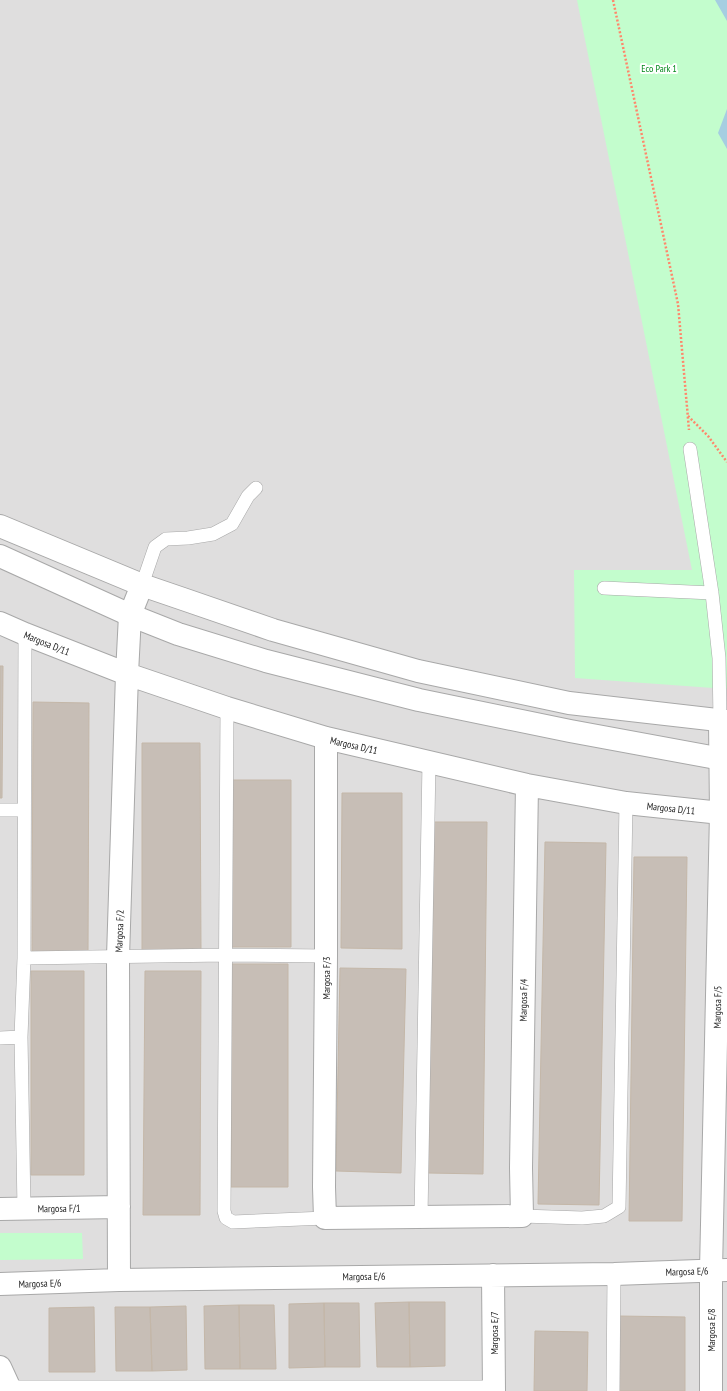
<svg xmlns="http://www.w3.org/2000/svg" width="727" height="1391" viewBox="0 0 727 1391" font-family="'PT Sans Narrow',sans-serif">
<rect width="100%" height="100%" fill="#f2efe7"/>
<!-- residential -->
<path fill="#dfdede" d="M0,0H727V1391H0Z"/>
<!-- park -->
<path fill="#c3fdcd" d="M577,0H727V689L575,678L574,570H692Z
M0,1233H82L83,1259L0,1260Z"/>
<!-- water -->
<path fill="#a5cee1" d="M715,0H727V21Z
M727,109V149L718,133Z"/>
<!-- building -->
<path fill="#c7beb6" stroke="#c4b7a8" d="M0,666H3L2,798H0Z
M33,702L89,703L88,954L32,953Z
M142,743H200L201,952H142Z
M229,780H291V947H229Z
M342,793H402V949L341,948Z
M433,822H487L483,1174L428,1173Z
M545,842L606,843L599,1205L538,1204Z
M634,857H687L682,1221H629Z
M231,964H288V1187H231Z
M340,968L406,969L401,1173L336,1171Z
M31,971H84V1175H31Z
M145,971H201L200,1215H143Z
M409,1302L410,1367H377L375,1303Z
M409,1302H445V1366L410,1367Z
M324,1303L325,1367L289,1368V1304Z
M324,1303H359L360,1367H325Z
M239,1305L240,1369H205L204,1306Z
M239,1305H274L276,1369H240Z
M186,1306L187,1370L152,1371L150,1307Z
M94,1307L95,1372H49V1308Z
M115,1307H150L152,1371H116Z
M618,1316L685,1317V1391H617Z
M535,1331L588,1332L587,1391H534Z"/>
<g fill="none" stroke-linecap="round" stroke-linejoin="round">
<defs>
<path id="service" d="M690,449L712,593L719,658L720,721
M142,585L155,547L166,539L188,538L213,534L232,524L248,496L256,488
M604,588L712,593
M227,708L224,1211L226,1218L233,1222L325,1218
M0,810H24
M24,958L225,955L326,956
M0,1038L21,1037
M24,1209L21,1037L24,958L25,634
M522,1216L582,1218L604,1216L619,1207L626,803
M421,1217L429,762
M9,1387H494
M613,1391L614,1274"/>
<path id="minor" d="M0,623L25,634L127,674L227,708L326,738L527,785L626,803L721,813
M326,738V956L324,1187L325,1218L522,1216L521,1168L527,785
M0,1209L119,1207
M493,1275L494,1391
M119,1280L118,957L127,674L130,615L142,585
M0,1284L119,1280L614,1274L727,1270
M0,1367L11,1391
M711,1391V1270L721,813L720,721"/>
<path id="tertiary" d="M0,526L142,585L183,599L273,630L418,671L569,703L727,721
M0,556L130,615L178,634L266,661L419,700L570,731L727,760"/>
</defs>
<!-- service casing -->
<use href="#service" stroke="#a8a8a8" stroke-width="14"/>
<!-- minor casing -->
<use href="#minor" stroke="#a8a8a8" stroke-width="24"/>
<!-- tertiary casing -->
<use href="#tertiary" stroke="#a8a8a8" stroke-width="24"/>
<!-- path -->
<path stroke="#ff876b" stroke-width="2.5" stroke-dasharray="2 2" stroke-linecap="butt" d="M613,0L678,304L689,430
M688,416L708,436L727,462"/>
<!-- service -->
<use href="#service" stroke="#fff" stroke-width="13"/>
<!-- minor -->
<use href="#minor" stroke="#fff" stroke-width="22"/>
<!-- tertiary -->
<use href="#tertiary" stroke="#fff" stroke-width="22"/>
</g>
<g text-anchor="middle" stroke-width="4" stroke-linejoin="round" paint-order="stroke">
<!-- park labels -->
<g font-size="10" fill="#05881c" stroke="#fff">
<text x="659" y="72">Eco Park 1</text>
</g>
<!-- street labels -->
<g font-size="10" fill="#212121" stroke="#fff">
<text transform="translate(47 643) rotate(22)" y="4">Margosa D/11</text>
<text transform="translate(354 745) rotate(13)" y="4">Margosa D/11</text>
<text transform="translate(671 808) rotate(6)" y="4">Margosa D/11</text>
<text transform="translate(119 931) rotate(-88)" y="4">Margosa F/2</text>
<text transform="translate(326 978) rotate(-90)" y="4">Margosa F/3</text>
<text transform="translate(523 1000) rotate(-89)" y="4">Margosa F/4</text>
<text transform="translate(717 1007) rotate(-89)" y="4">Margosa F/5</text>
<text transform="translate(59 1208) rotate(-1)" y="4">Margosa F/1</text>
<text transform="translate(687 1271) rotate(-2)" y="4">Margosa E/6</text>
<text transform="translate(364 1276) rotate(-1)" y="4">Margosa E/6</text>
<text transform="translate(40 1283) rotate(-2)" y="4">Margosa E/6</text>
<text transform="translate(711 1330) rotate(-90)" y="4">Margosa E/8</text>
<text transform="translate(494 1333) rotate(-90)" y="4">Margosa E/7</text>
</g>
</g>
</svg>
